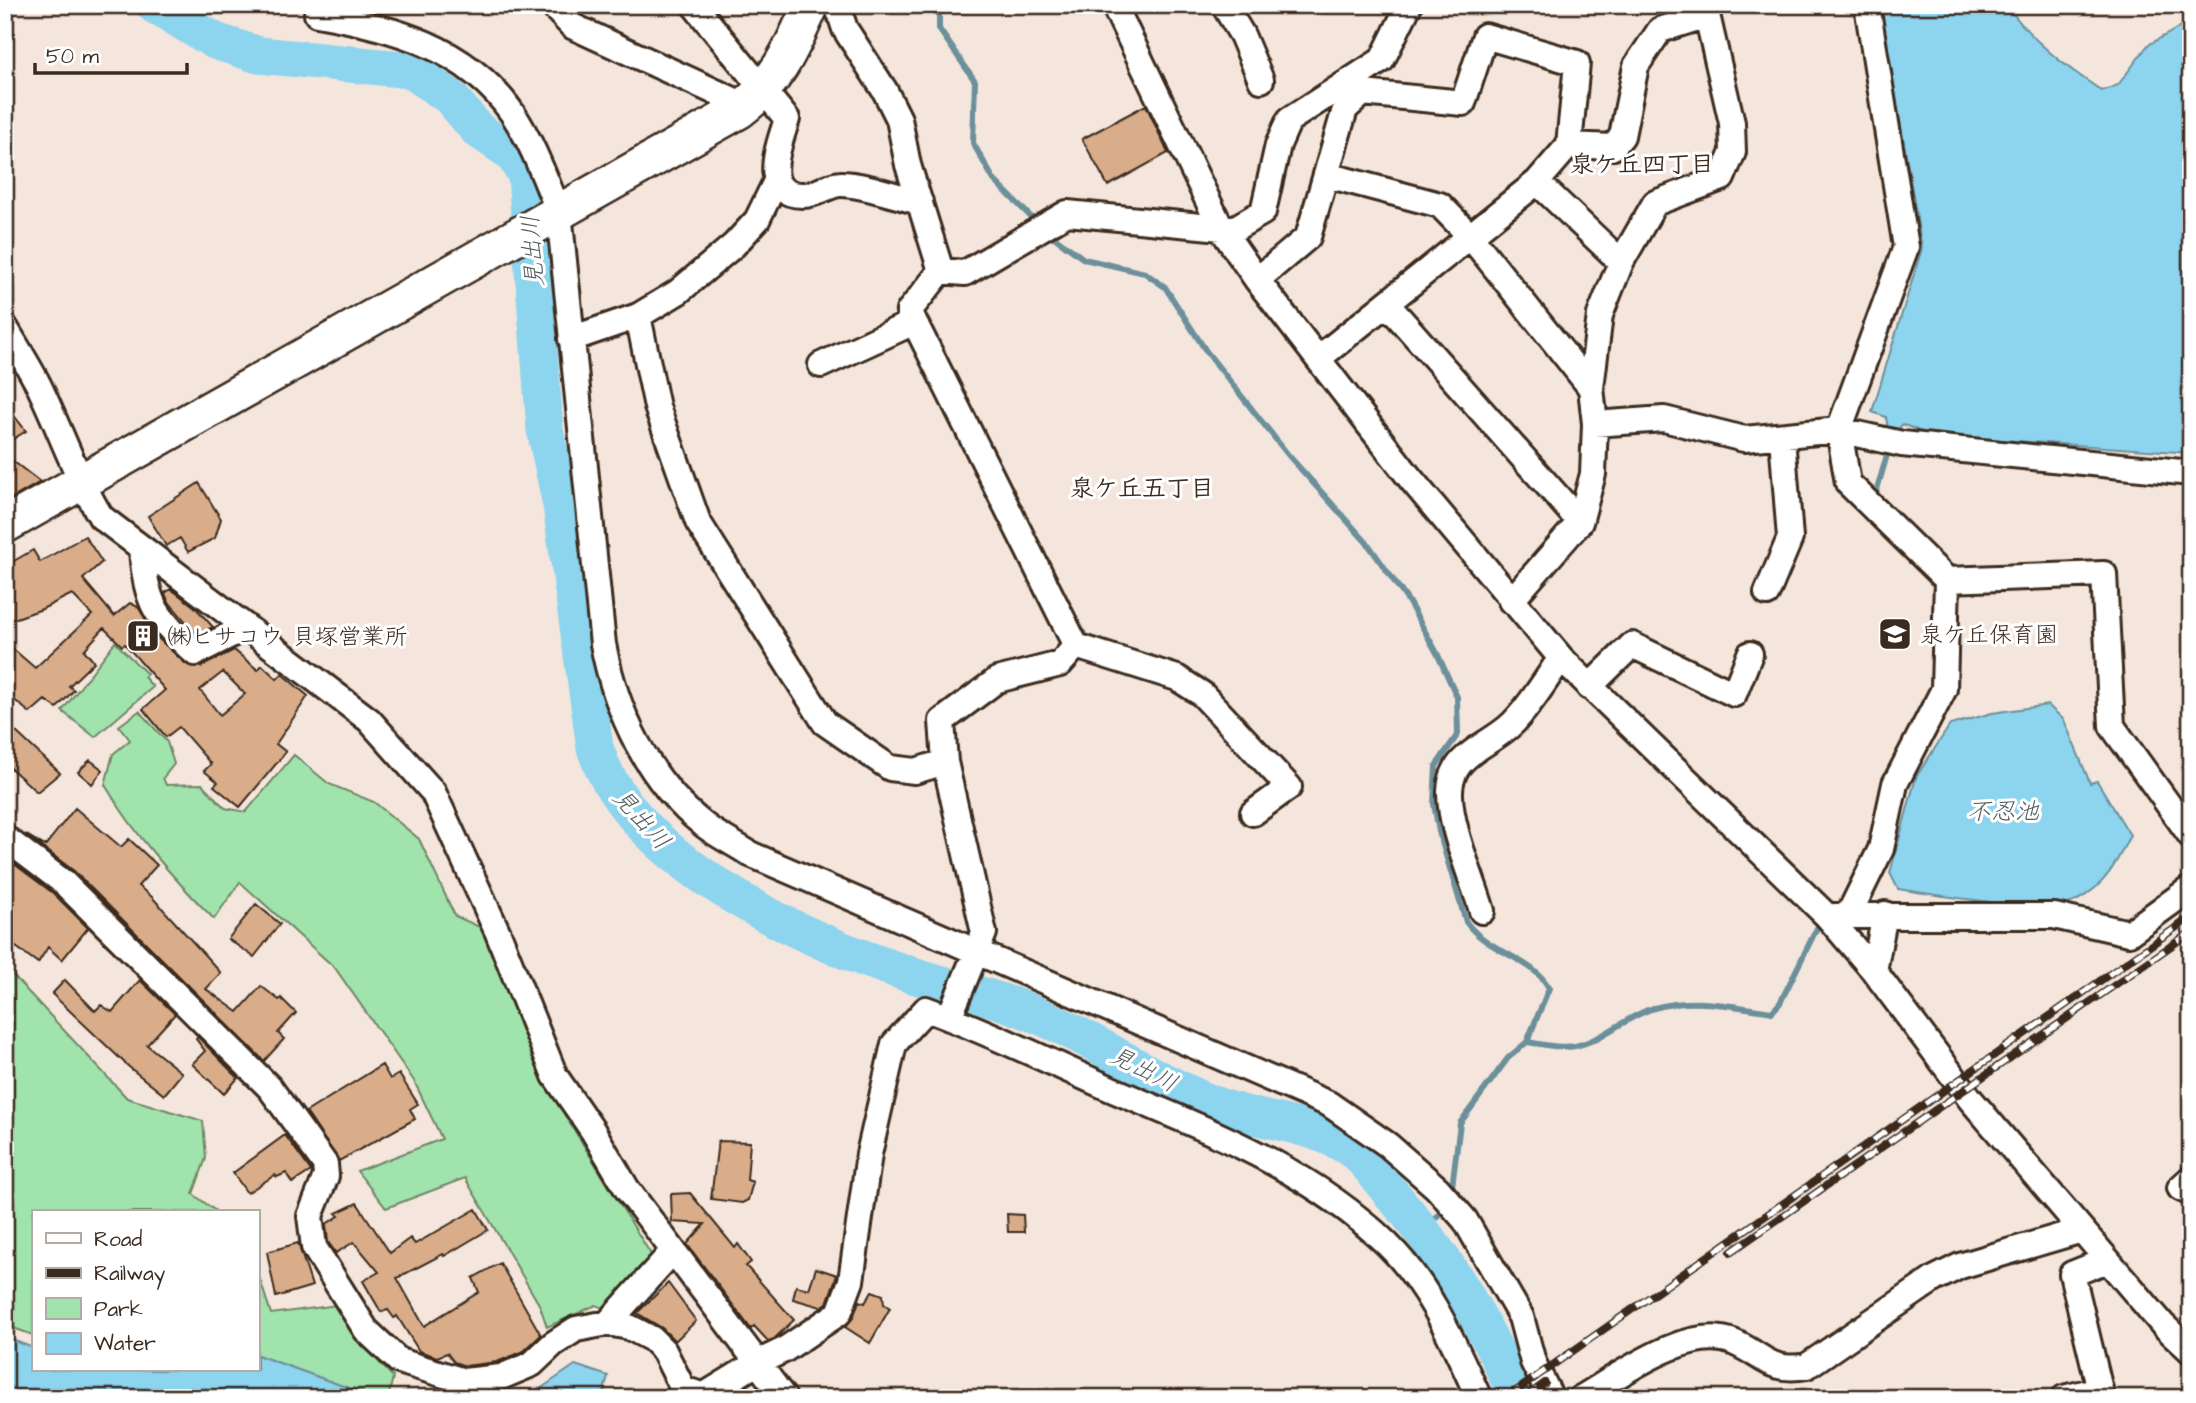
<svg xmlns="http://www.w3.org/2000/svg" width="2196" height="1403" viewBox="0 0 2196 1403" font-family="'Architects Daughter','Klee One',sans-serif">
<rect width="100%" height="100%" fill="#f4e6dc"/>
<filter id="ink" filterUnits="userSpaceOnUse"><feTurbulence type="fractalNoise" baseFrequency=".0143" numOctaves="2"/><feDisplacementMap in="SourceGraphic" scale="14" xChannelSelector="R" yChannelSelector="G"/><feConvolveMatrix kernelMatrix="1 2 1 2 8 2 1 2 1" color-interpolation-filters="sRGB"/></filter>
<g filter="url(#ink)">
<!-- green -->
<path fill="#a1e3ad" stroke="#6e8666" stroke-width="2" d="M115,642L147,674L144,677L153,687L95,737L62,711Z
M139,711L167,742L174,764L163,778L166,785L202,784L225,808L246,812L294,755L329,784L374,802L419,839L455,916L484,929L542,1078L655,1261L603,1308L596,1305L547,1327L540,1306L465,1178L386,1208L357,1171L442,1139L414,1081L335,968L240,882L214,919C172,877 135,835 105,785L113,754L130,740L119,726Z
M5,967L127,1098L203,1121L206,1158L193,1194L217,1212H33V1335L5,1325Z
M257,1270L271,1314L337,1305L357,1339L393,1377L388,1398H376L257,1355Z"/>
<!-- water -->
<path fill="#8dd4ef" stroke="#6c909b" stroke-width="2" d="M1880,5H2007C2031,41 2066,67 2102,91L2118,85L2148,45L2191,21V453L1929,435L1902,424L1899,429H1888L1886,417L1872,412L1922,248Z
M2048,705L2064,720L2090,783L2097,781L2130,835C2116,864 2106,885 2076,901C2053,914 1928,894 1898,889L1890,873L1916,777L1950,725L1992,713Z
M5,1337L33,1348V1370H257V1355L376,1398H5Z
M575,1365L608,1376L602,1398H527Z"/>
<g fill="none" stroke-linecap="round" stroke-linejoin="round">
<!-- stream -->
<path stroke="#6c909b" stroke-width="6" d="M939,5V29L975,81L973,143L994,180L1038,224
M1046,231L1084,259L1145,273L1165,287L1206,351L1289,456L1368,544L1408,601L1437,653L1457,697L1458,734L1436,766L1434,804L1439,832L1466,922C1487,952 1532,957 1549,988L1527,1042L1508,1058L1460,1123L1451,1195
M1876,493L1889,448
M1527,1042C1542,1044 1560,1049 1575,1046C1604,1040 1626,1016 1654,1008C1696,997 1730,1006 1772,1012L1780,1003L1818,926
M1423,1231L1445,1208"/>
<!-- river -->
<path stroke="#8dd4ef" stroke-width="37" d="M154,5L215,41L259,55L411,70L450,97L478,130L512,153L526,175L545,430L561,505L595,748C631,860 795,936 900,971C941,985 984,994 1025,1010C1091,1036 1149,1079 1216,1105C1260,1122 1317,1123 1355,1152C1368,1162 1379,1180 1390,1192C1446,1256 1484,1320 1517,1398"/>
</g>
<!-- building -->
<path fill="#d9ad8a" stroke="#3b2a1e" stroke-width="2" fill-rule="evenodd" d="M1146,105L1168,153L1108,186L1082,139Z
M5,404L26,431L5,444Z
M5,455L40,482L9,500L5,497Z
M199,483L221,519L215,538L188,552L180,538L166,546L148,516Z
M85,536L102,562L83,579L114,616L130,603L138,607L159,639L186,664L201,667L234,650L258,670L262,665L277,679L282,674L308,696L276,744L286,752L240,807L214,786L218,782L204,771L211,764L179,727L166,737L143,709L165,690L125,644L122,646L104,628L84,650L94,662L69,686L74,690L57,708L45,700L30,713L5,692V642L35,668L92,615L72,594L42,609L5,622V566L33,550L40,562ZM223,672L245,694L220,715L200,690Z
M171,589L195,607L213,627L197,635L168,601L165,593Z
M14,730L60,773L37,792L5,763V741Z
M90,760L103,770L92,784L78,772Z
M75,808L121,847L129,839L157,865L138,886L152,897L221,973L206,989L238,1012L261,986L279,1000L281,998L296,1013L278,1033L284,1039L264,1061L74,871L25,834L45,846Z
M6,858L53,893L88,928L62,960L48,947L38,963L5,939Z
M256,904L280,924L254,957L228,939Z
M65,980L95,1011L101,1005L112,1012L140,980L175,1014L147,1045L182,1073L164,1095L129,1067L52,994Z
M198,1037L238,1078L224,1094L192,1064L205,1051L196,1039Z
M382,1065L390,1079L399,1074L418,1104L410,1109L415,1119L339,1161L306,1112Z
M285,1135L311,1171L292,1183L286,1173L277,1177L275,1175L247,1193L233,1173Z
M718,1141L750,1142L747,1180L753,1182L748,1200L742,1203L711,1199Z
M690,1193L735,1248L738,1244L751,1262L746,1266L794,1320L774,1339L768,1341L754,1326L751,1329L687,1244L705,1224L672,1222L671,1194Z
M357,1203L390,1253L410,1238L415,1244L476,1209L488,1230L444,1256L443,1254L397,1278L424,1326L479,1292L473,1278L500,1263L541,1335L524,1351L497,1362L465,1366L454,1362L447,1353L437,1357L419,1351L397,1316L394,1318L388,1310L381,1312L363,1281L379,1272L354,1242L336,1253L328,1242L326,1224L339,1216L336,1213Z
M1007,1214L1023,1215L1024,1232H1008Z
M298,1243L312,1286L276,1297L267,1252Z
M816,1268L837,1275L827,1303L821,1307L793,1299L796,1286L809,1289Z
M668,1283L696,1321L675,1341L662,1328L637,1313Z
M872,1291L883,1295L884,1304L890,1308L870,1343L845,1327L853,1318L859,1301L865,1303Z"/>
<g fill="none" stroke-linecap="round" stroke-linejoin="round">
<defs>
<path id="street" d="M552,5L572,26L746,106
M694,5L787,119C779,145 758,196 804,195C817,195 829,184 841,184C863,184 898,197 920,202
M837,5L845,29L885,91L899,119L908,165L941,271
M1114,5L1221,228L1257,280L1410,478L1561,658L1827,916L1874,971L1971,1100L2163,1325L2191,1351
M1224,5L1242,35L1261,80
M317,14C392,27 467,47 513,114C533,144 545,179 559,212L603,644C616,712 648,781 704,825C718,836 735,844 750,854L1329,1104L1388,1145L1437,1188L1465,1220L1521,1317L1533,1362L1551,1398
M1569,145L1613,147L1622,136L1636,66L1660,30L1707,15
M1327,175L1440,205L1471,237L1591,388
M1537,182L1621,262
M1221,228L1067,213L965,273L941,271L909,311L1076,646L1177,678L1202,694L1289,787L1253,813
M1225,234L1263,212L1278,145L1289,120L1382,60L1409,5
M1257,280L1308,237L1345,109L1363,93L1463,103L1485,36L1577,63L1569,145L1537,182L1319,358
M1387,304L1580,522
M638,316L657,407L698,522L825,723L890,768L915,771L945,762
M5,327C16,346 28,365 38,384C60,429 75,475 101,517L369,720L433,792L498,933L555,1076L593,1131L627,1189L784,1398
M571,339L638,316L678,292L734,245L757,220L776,181
M821,365L914,322
M1595,424L1664,419L1744,439L1839,430L1902,444L2191,473
M142,549C145,602 156,618 195,653L244,628
M1947,580L2104,574L2112,726L2191,836
M1767,593L1790,538L1782,437
M1511,601L1580,522L1593,474L1595,424L1591,388L1600,315L1621,262L1655,203L1722,178L1733,152L1732,123L1707,15L1710,5
M1589,687L1632,645L1734,694L1750,654
M5,838L63,882L270,1088L325,1164L326,1176L310,1216L314,1247L366,1330L399,1361L464,1381L501,1377L532,1364L553,1344L576,1329L608,1323L629,1327L652,1339L664,1351L683,1389L701,1395
M1482,911C1472,877 1449,826 1450,791C1451,753 1490,746 1513,723C1531,705 1546,679 1561,658
M1834,916H2054L2129,933L2191,888
M1848,916L1881,849L1895,784L1944,689L1947,580L1848,483L1839,430L1906,247L1867,5
M1874,971L1885,914
M949,1018L984,933L945,762L942,721L997,680L1060,664L1076,646
M2191,1178L2180,1188L2191,1193
M608,1323L672,1252
M700,1398L757,1363L784,1350L839,1313L851,1281L869,1154L894,1044L926,1009C989,1032 1050,1062 1111,1089C1209,1131 1309,1168 1387,1244C1430,1286 1454,1344 1479,1398
M1581,1398C1619,1376 1688,1324 1733,1342C1764,1355 1769,1373 1807,1366L1934,1279L1960,1266L2082,1230
M2064,1398L2100,1389
M2102,1398L2072,1274L2107,1260"/>
<path id="secondary" d="M5,525L740,110C779,80 791,49 811,5"/>
</defs>
<!-- street casing -->
<use href="#street" stroke="#3b2a1e" stroke-width="30"/>
<!-- secondary casing -->
<use href="#secondary" stroke="#3b2a1e" stroke-width="40"/>
<!-- street -->
<use href="#street" stroke="#fff" stroke-width="24"/>
<!-- secondary -->
<use href="#secondary" stroke="#fff" stroke-width="35"/>
<defs>
<path id="rail" d="M1731,1252L2191,932
M1506,1398L2191,917
M1524,1398L1545,1383"/>
</defs>
<!-- rail casing -->
<use href="#rail" stroke="#3b2a1e" stroke-width="8"/>
<!-- rail -->
<use href="#rail" stroke="#fff" stroke-width="5" stroke-dasharray="16" stroke-linecap="butt"/>
</g>
</g>
<!-- icons -->
<defs>
<symbol id="school-square" viewBox="-11 -11 22 22"><rect x="-9" y="-9" width="18" height="18" rx="4" fill="#3b2a1e" stroke="#fff"/><path d="M0-5L7-2L0 1L-7-2ZM-4 1L0 2.5L4 1V4Q0 6-4 4Z" fill="#fff"/></symbol>
<symbol id="building-square" viewBox="-11 -11 22 22"><rect x="-9" y="-9" width="18" height="18" rx="4" fill="#3b2a1e" stroke="#fff"/><path d="M-4-6H4V6H1V3H-1V6H-4ZM-2.5-4.3h1.7v1.8h-1.7ZM.8-4.3h1.7v1.8H.8ZM-2.5-1h1.7V.8h-1.7ZM.8-1h1.7V.8H.8Z" fill="#fff"/></symbol>
</defs>
<g fill-rule="evenodd">
<use href="#school-square" x="1876" y="615" width="38" height="38"/>
<use href="#building-square" x="124" y="617" width="38" height="38"/>
</g>
<g text-anchor="middle" stroke-width="6" stroke-linejoin="round" paint-order="stroke">
<!-- poi labels -->
<g font-size="23" fill="#3b2a1e" stroke="#fff" text-anchor="start">
<text x="1920" y="642">泉ケ丘保育園</text>
<text x="168" y="644">㈱ヒサコウ 貝塚営業所</text>
</g>
<!-- neighbourhood labels -->
<g font-size="24" font-weight="bold" fill="#3b2a1e" stroke="#fff">
<text x="1642" y="172">泉ケ丘四丁目</text>
<text x="1142" y="496">泉ケ丘五丁目</text>
</g>
<!-- water labels -->
<g font-size="24" font-style="italic" fill="#545d5d" stroke="#fff">
<text transform="translate(532 251) rotate(-94)" y="8">見出川</text>
<text x="2003" y="819">不忍池</text>
<text transform="translate(642 819) rotate(48)" y="8">見出川</text>
<text transform="translate(1144 1069) rotate(27)" y="8">見出川</text>
</g>
</g>
<!-- margin -->
<rect width="2196" height="1403" fill="none" stroke="#fff" stroke-width="28"/>
<rect x="14" y="14" width="2168" height="1375" fill="none" stroke="#3b2a1e" stroke-width="2.5" filter="url(#ink)"/>
<!-- legend -->
<rect x="32" y="1210" width="228" height="161" fill="#ffffff" stroke="#b1aaa5" stroke-width="2"/>
<rect x="46" y="1233" width="35" height="10" fill="#ffffff" stroke="#b1aaa5" stroke-width="2"/>
<text x="94" y="1246" font-size="21" fill="#3b2a1e">Road</text>
<rect x="46" y="1268" width="35" height="10" fill="#3b2a1e" stroke="#b1aaa5" stroke-width="2"/>
<text x="94" y="1280" font-size="21" fill="#3b2a1e">Railway</text>
<rect x="46" y="1298" width="35" height="21" fill="#a1e3ad" stroke="#b1aaa5" stroke-width="2"/>
<text x="94" y="1316" font-size="21" fill="#3b2a1e">Park</text>
<rect x="46" y="1333" width="35" height="21" fill="#8dd4ef" stroke="#b1aaa5" stroke-width="2"/>
<text x="94" y="1350" font-size="21" fill="#3b2a1e">Water</text>
<!-- scale -->
<path d="M35 63v10h152v-10" fill="none" stroke="#3b2a1e" stroke-width="3.5"/>
<text x="46" y="63" font-size="21" fill="#3b2a1e" stroke="#ffffff" stroke-width="5" paint-order="stroke">50 m</text>
</svg>
